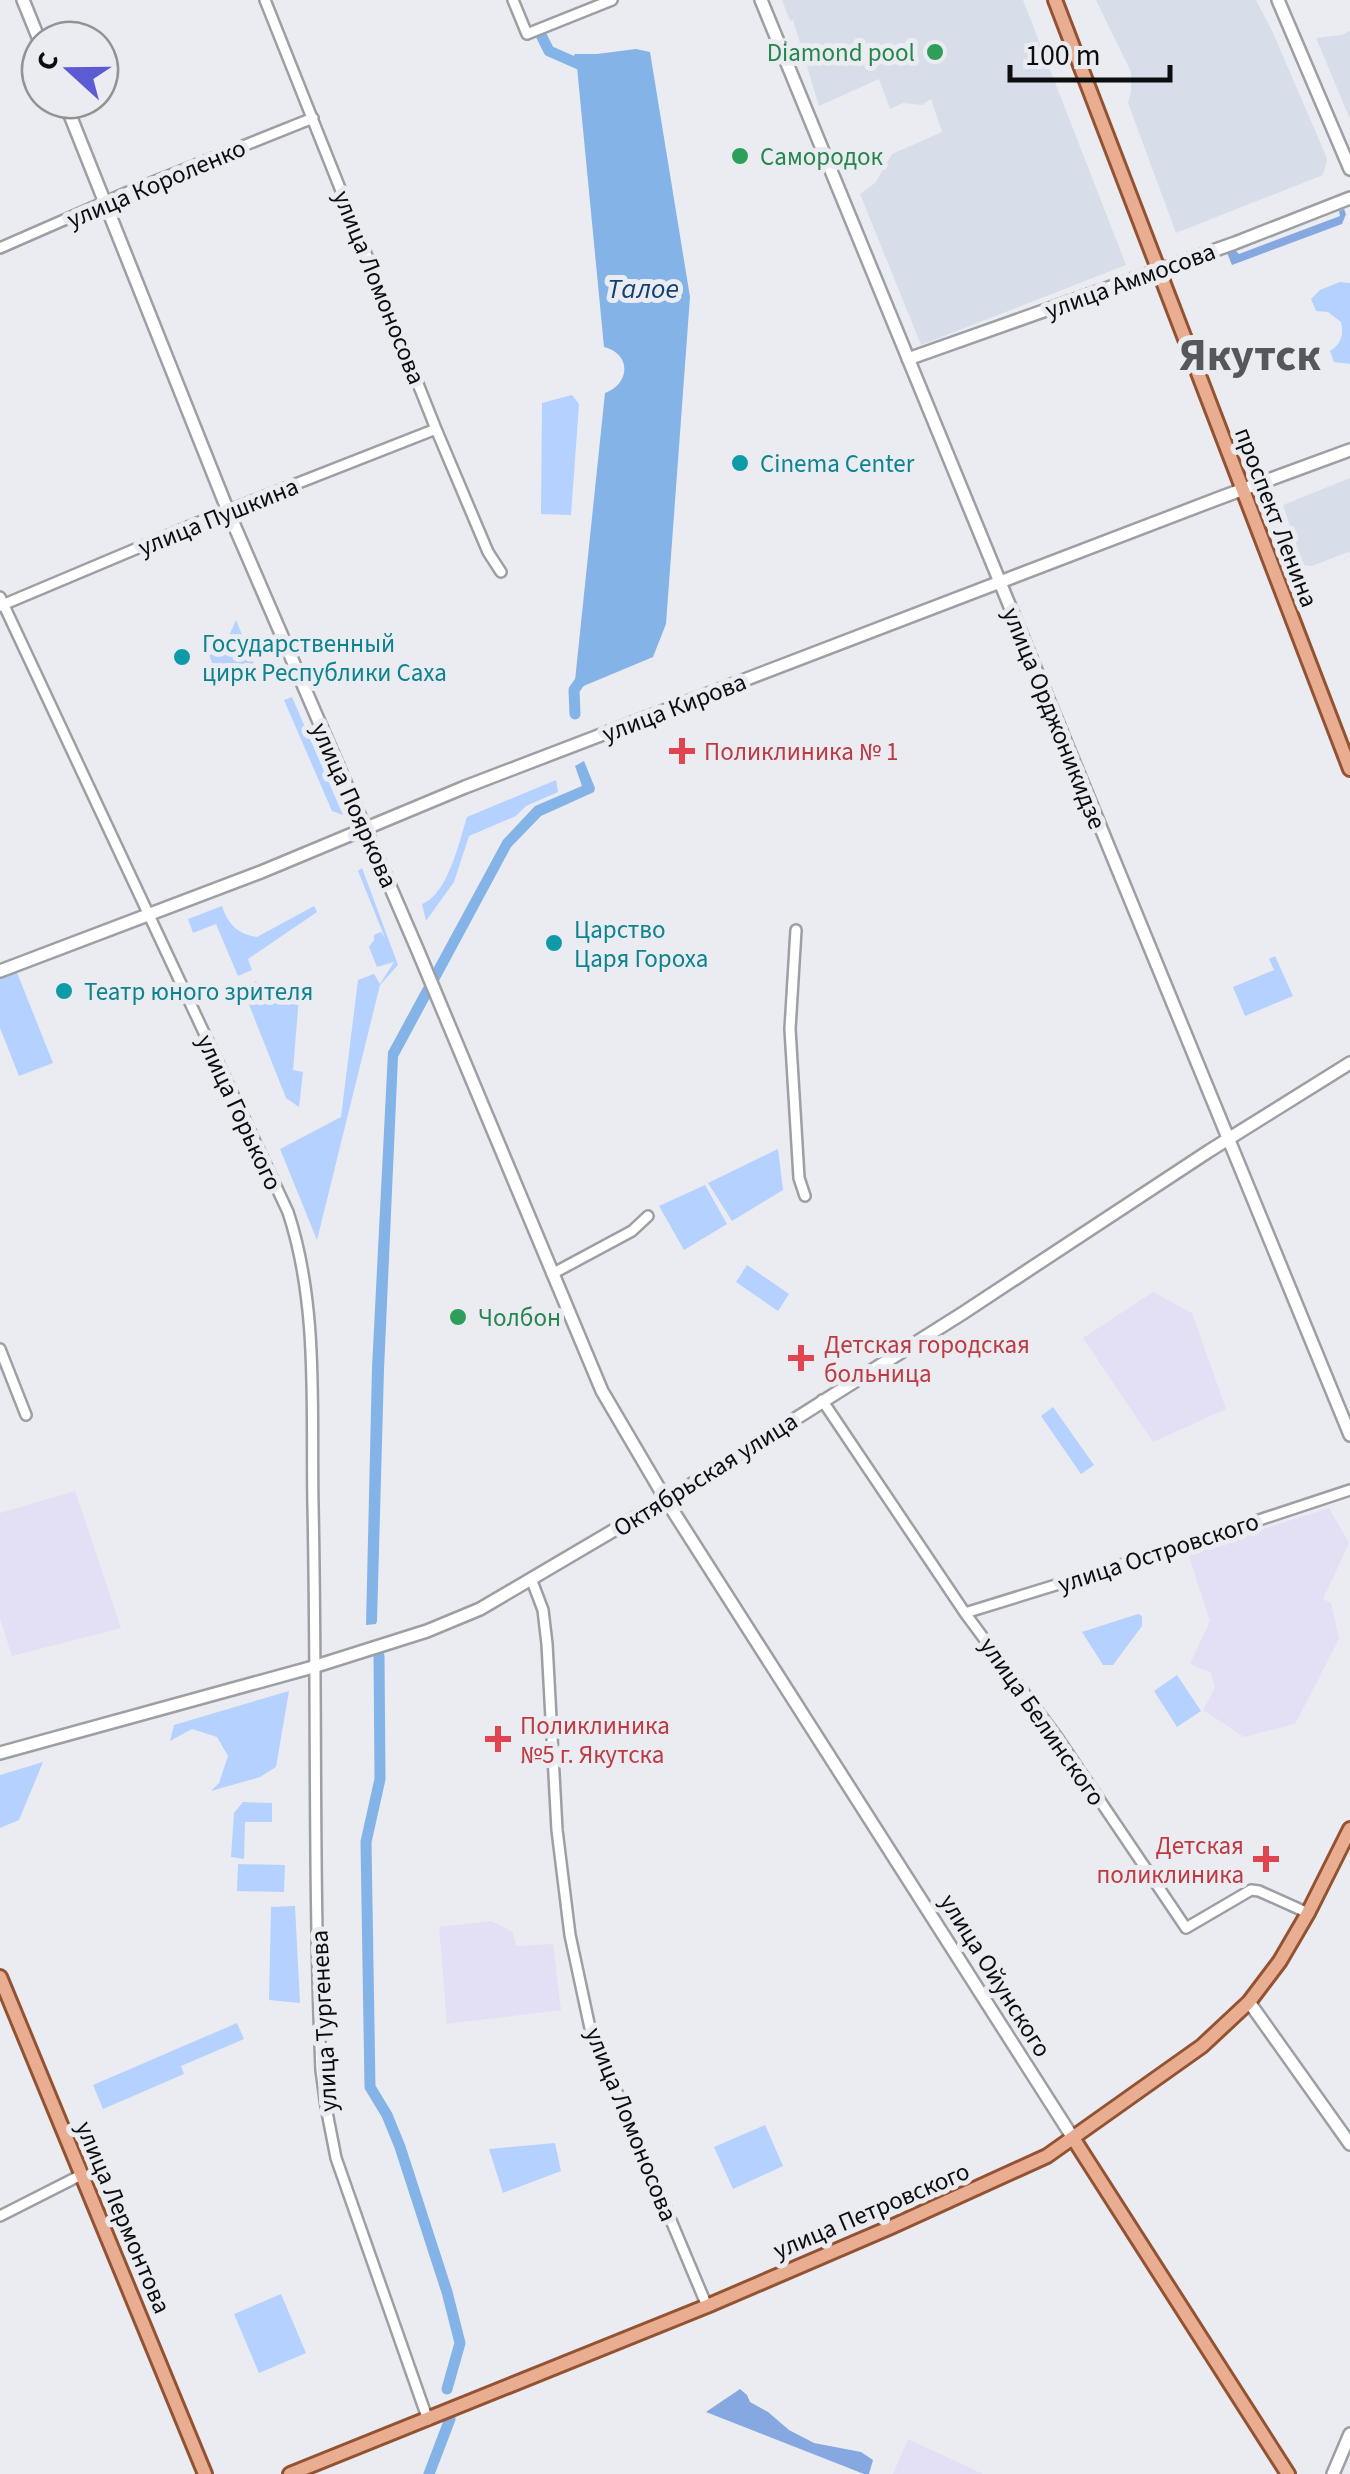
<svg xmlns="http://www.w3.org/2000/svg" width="1350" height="2474" viewBox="0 0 1350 2474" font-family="'Source Sans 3',sans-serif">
<rect width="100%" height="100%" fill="#eaecf1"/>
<!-- built -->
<path fill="#d8dee9" d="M782,0H1023L1126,265L921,345L860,194L875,183L892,154L942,132L931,99L922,105L903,103L890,109L879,79L819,106L793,20L790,21Z
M1096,0H1256L1273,33L1324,151L1327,160L1323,175L1176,233L1128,103L1131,92V72Z
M1350,31V119L1316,38L1341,35Z
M1350,478V554L1348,552L1312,566L1303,565L1283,505Z"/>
<!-- education -->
<path fill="#e3dff5" d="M1153,1292L1192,1313L1226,1409L1153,1442L1083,1338Z
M75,1491L121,1628L12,1656L0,1618V1513Z
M1329,1508L1349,1543L1323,1599L1331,1603L1339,1639L1295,1724L1244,1737L1203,1710L1215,1688L1211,1673L1190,1664L1210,1621L1188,1553Z
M491,1921L513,1932L516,1946L553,1944L561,2010L447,2024L439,1927Z
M908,2439L983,2474H893Z"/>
<!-- green -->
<path fill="#b5d1ff" d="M1340,282L1350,283V364L1334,362L1330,351C1341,344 1344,335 1341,322L1328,312L1316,311L1311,299L1320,290Z
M572,395L579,404L571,515L541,514L542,403Z
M236,620L256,669L221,684L209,655L225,645Z
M292,697L343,815L332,811L284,700Z
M556,780L558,792L526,806L516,816L469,836L454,882L426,921L422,904C448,894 459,842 467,817Z
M362,868L398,965L380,985L317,1240L280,1149L341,1117L358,980L374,974L380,984L394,962L377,967L369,947L374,940V935L381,932L385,938L358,871Z
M222,906C228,924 237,934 257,937L314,906L317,912L248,959L252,970L238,976L216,924L193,933L188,919Z
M1275,956L1293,996L1245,1016L1233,987L1274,970L1269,959Z
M16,970L53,1063L19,1076L0,1028V977Z
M256,981L262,993L300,985L293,1070L303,1072L299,1107L286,1098L242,987Z
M778,1149L783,1190L732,1221L708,1183Z
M705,1185L727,1224L684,1250L659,1206Z
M747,1265L789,1294L778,1311L736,1282Z
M1053,1407L1094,1465L1081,1474L1041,1416Z
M1138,1614L1142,1616V1626L1113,1665H1103L1082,1632Z
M1177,1675L1201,1711L1177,1727L1154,1691Z
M289,1691L276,1767L260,1777L211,1791L219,1783L228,1756L217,1737L192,1729L170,1741L174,1725Z
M43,1762L19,1820L0,1828V1775Z
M243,1802L272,1803V1822H245L244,1859L231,1857L234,1813Z
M238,1864L285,1865L284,1892L237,1891Z
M295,1906L300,2003L269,2000L271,1907Z
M237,2023L244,2039L181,2066L184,2074L103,2109L93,2085Z
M765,2125L783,2166L733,2189L714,2147Z
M555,2143L561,2171L503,2193L489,2149Z
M281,2294L306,2353L259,2373L234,2314Z"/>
<!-- forest -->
<path fill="#86a8e1" d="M1344,209L1346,214L1342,224L1232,265L1227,253L1235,250L1239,254L1340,216L1339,211Z
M740,2389L747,2395L750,2402L768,2412L789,2430L814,2443L861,2452L873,2460L869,2474H864L706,2412Z"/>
<!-- water -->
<path fill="#84b3e8" d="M636,49L650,52L690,297L666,624L653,657L574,690L605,393C630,384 632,354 604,347L577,67L569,62L575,54H597Z
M584,761L595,788L594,792L541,816L511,847L398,1057L384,1370L377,1621L376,1624L366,1625L372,1368L388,1052L503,840L535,806L582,786L575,766Z"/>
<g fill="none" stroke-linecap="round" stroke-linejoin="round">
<!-- canal -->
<path stroke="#84b3e8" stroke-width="11" d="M542,37L549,51L581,65
M575,714L574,690L581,680
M379,1656L380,1779L366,1842L370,2087L387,2115L400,2147L447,2292L460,2343L447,2389
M429,2474L450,2419"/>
<defs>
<path id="street" d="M265,0L436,429L488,552L501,572
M513,0L527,34L612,0
M0,248L128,192L313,118
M0,597L288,1212C319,1306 311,1409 313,1506C317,1694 313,1882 321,2070L326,2107L336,2158L428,2420
M0,606L209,518L436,429
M796,930L790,1029L799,1178L805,1196
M552,1274L632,1231L648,1216
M0,1349L26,1415
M822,1400L965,1613L1057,1737L1186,1928L1251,1890L1259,1891L1308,1913
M532,1581L543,1610L547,1644L557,1830L570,1935L590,2028L707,2306
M965,1613L1150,1556L1350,1490
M0,2216L81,2175"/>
<path id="secondary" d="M23,0L40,42
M761,0L1350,1435
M1278,0L1350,169
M64,100L228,511L418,951L602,1391L666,1500L1073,2138
M908,359L1235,243L1350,198
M0,971L261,872L465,787L1222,497L1350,450
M0,1753L313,1667L427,1631L480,1609L689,1486L963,1313L1209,1151L1350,1063
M1249,2002L1350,2144
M1333,2474L1350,2434"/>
<path id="primary" d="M1055,0L1350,769
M0,1977L205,2474
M1073,2138L1288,2474
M290,2474L707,2306L891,2227L1047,2156L1202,2046L1249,2002L1280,1961L1308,1913L1350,1829"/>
</defs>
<!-- street casing -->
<use href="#street" stroke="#9c9fa3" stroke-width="14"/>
<!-- secondary casing -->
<use href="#secondary" stroke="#9c9fa3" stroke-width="16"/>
<!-- primary casing -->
<use href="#primary" stroke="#935333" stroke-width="18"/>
<!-- street -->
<use href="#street" stroke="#fff" stroke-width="9"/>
<!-- secondary -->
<use href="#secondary" stroke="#fff" stroke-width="11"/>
<!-- primary -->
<use href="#primary" stroke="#e9ae91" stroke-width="12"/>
</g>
<!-- markers -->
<g fill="#2e9e5b" stroke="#eaecf1" stroke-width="4">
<circle cx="935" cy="52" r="10"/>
<circle cx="740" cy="156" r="10"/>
<circle cx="458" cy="1317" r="10"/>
</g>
<g fill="#0f9aa8" stroke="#eaecf1" stroke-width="4">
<circle cx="740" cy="463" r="10"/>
<circle cx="182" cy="657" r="10"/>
<circle cx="554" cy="943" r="10"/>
<circle cx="64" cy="991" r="10"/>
</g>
<g fill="#e0444e" stroke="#eaecf1" stroke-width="4">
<path d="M677 736h10v10h10v10h-10v10h-10v-10h-10v-10h10z"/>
<path d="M796 1343h10v10h10v10h-10v10h-10v-10h-10v-10h10z"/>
<path d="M493 1724h10v10h10v10h-10v10h-10v-10h-10v-10h10z"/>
<path d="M1261 1844h10v10h10v10h-10v10h-10v-10h-10v-10h10z"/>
</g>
<g text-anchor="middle" stroke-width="10" stroke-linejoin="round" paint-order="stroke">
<!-- leisure labels -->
<g font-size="25" fill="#27864d" stroke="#eaecf1" text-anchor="start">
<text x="915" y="61" text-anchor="end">Diamond pool</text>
<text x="760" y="165">Самородок</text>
<text x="478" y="1326">Чолбон</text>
</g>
<!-- street labels -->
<g font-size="25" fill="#0c0d0f" stroke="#eaecf1">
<text transform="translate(156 183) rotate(-23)" y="9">улица Короленко</text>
<text transform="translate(1130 280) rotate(-20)" y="9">улица Аммосова</text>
<text transform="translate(380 287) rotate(68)" y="9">улица Ломоносова</text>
<text transform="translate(218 516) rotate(-22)" y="9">улица Пушкина</text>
<text transform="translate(1277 517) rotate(69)" y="9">проспект Ленина</text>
<text transform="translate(674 707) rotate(-21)" y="9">улица Кирова</text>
<text transform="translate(1055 718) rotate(68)" y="9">улица Орджоникидзе</text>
<text transform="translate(355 805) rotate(66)" y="9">улица Пояркова</text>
<text transform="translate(240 1112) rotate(65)" y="9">улица Горького</text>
<text transform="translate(705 1474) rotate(-32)" y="9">Октябрьская улица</text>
<text transform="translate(1158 1552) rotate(-18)" y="9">улица Островского</text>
<text transform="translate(1043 1721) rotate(55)" y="9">улица Белинского</text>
<text transform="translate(996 1975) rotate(58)" y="9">улица Ойунского</text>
<text transform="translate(323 2021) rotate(-93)" y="9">улица Тургенева</text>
<text transform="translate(632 2124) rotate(68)" y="9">улица Ломоносова</text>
<text transform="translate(871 2210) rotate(-23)" y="9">улица Петровского</text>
<text transform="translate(124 2217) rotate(67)" y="9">улица Лермонтова</text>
</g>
<!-- culture labels -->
<g font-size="25" fill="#0d838f" stroke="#eaecf1" text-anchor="start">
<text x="760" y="472">Cinema Center</text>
<text x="202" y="652">Государственный<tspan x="202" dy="29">цирк Республики Саха</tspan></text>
<text x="574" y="938">Царство<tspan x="574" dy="29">Царя Гороха</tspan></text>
<text x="84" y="1000">Театр юного зрителя</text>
</g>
<!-- health labels -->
<g font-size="25" fill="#be3a42" stroke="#eaecf1" text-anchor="start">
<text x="704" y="760">Поликлиника № 1</text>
<text x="824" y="1353">Детская городская<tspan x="824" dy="29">больница</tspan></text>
<text x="520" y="1734">Поликлиника<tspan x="520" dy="29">№5 г. Якутска</tspan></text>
<text x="1244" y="1854" text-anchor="end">Детская<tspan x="1244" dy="29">поликлиника</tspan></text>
</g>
<!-- water labels -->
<g font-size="28" font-style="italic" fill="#114172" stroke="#eaecf1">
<text x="643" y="298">Талое</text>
</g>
<!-- town labels -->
<g font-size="45" font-weight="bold" fill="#55575b" stroke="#eaecf1">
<text x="1250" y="370">Якутск</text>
</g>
</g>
<!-- north arrow -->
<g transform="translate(70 70) rotate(291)"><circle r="48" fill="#eaecf1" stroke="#919397" stroke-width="2.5"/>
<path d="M0-8L18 38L0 25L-18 38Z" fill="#5c5bd3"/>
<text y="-15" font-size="28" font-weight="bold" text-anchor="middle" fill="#0c0d0f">С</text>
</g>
<!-- scale -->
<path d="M1010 65v15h160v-15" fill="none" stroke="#0c0d0f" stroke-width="5"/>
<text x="1025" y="65" font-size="30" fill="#0c0d0f" stroke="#eaecf1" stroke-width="8" paint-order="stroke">100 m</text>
</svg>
